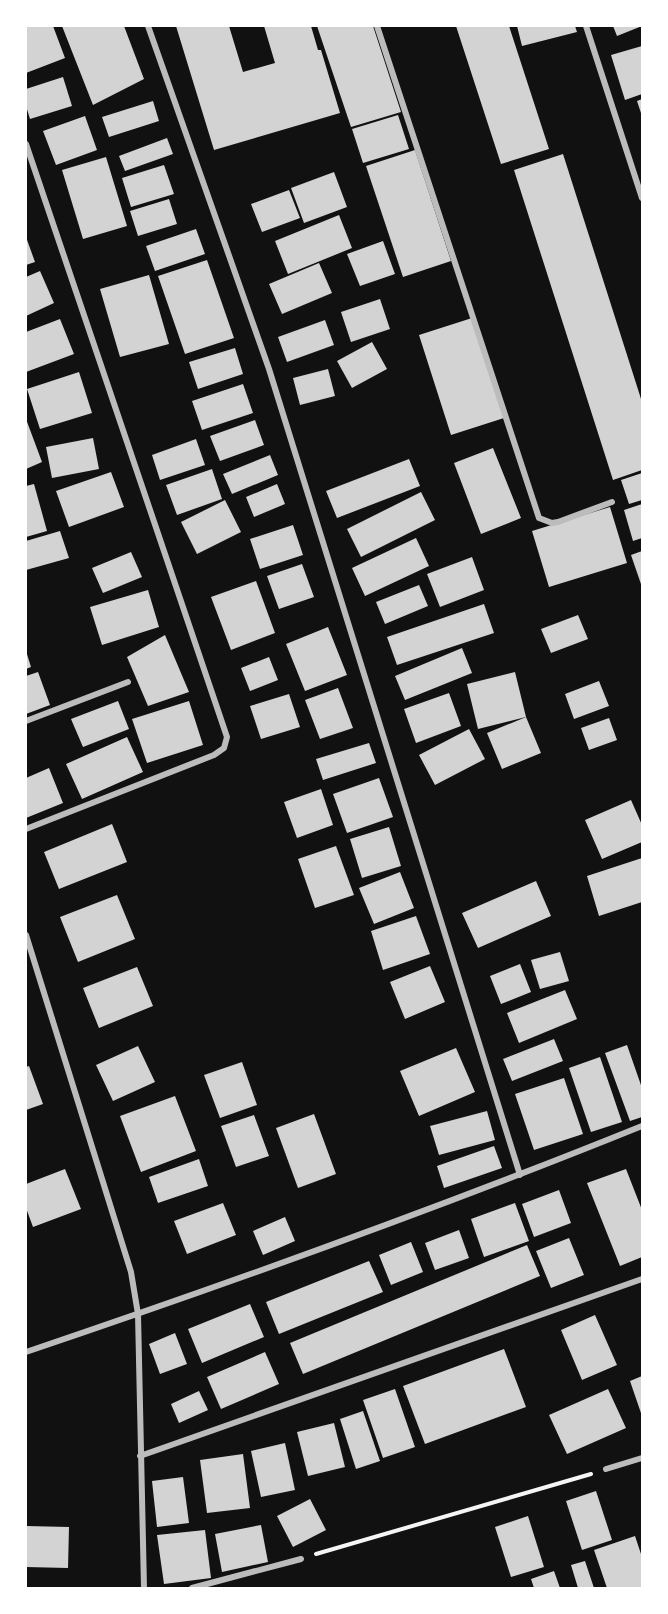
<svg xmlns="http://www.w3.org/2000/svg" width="668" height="1614" viewBox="0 0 668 1614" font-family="'Nunito Sans',sans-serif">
<rect width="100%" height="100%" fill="#111"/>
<!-- building -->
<path fill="#d3d3d3" d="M26,26H53L65,58L26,73Z
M62,26H124L144,79L93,105Z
M176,26H229L243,72L275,63L264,26H311L318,50H321L340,113L214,150Z
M317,26H373L401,112L351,127Z
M456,26H509L549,149L501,164Z
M517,26H575L577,32L522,46Z
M613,26H642L617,36Z
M642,46V94L625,100L611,55Z
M63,77L72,106L30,119L26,106V89Z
M642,99V116L637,101Z
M153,101L159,121L109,137L102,117Z
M398,115L409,149L363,163L352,129Z
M85,116L97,150L56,165L43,131Z
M167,138L173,154L125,171L119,156Z
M415,150L451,261L403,277L366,166Z
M563,154L642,402V470L613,480L514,170Z
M106,157L127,226L83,239L62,170Z
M164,165L174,194L131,207L122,178Z
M334,172L347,207L304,223L291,188Z
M289,190L300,218L262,232L251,204Z
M169,199L177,224L138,236L130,211Z
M339,215L352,248L288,274L275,241Z
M196,229L205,254L155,271L146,246Z
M26,237L35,262L26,265Z
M383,241L395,274L360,286L347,254Z
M207,260L234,338L185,354L158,276Z
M319,263L332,293L282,314L269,284Z
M40,271L54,303L26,316V277Z
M149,275L169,344L120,357L100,289Z
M380,299L390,329L351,342L341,312Z
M472,318L504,418L451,435L419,335Z
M60,319L74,354L26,372V332Z
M325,320L334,345L287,362L278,337Z
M372,342L387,369L352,388L337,361Z
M235,348L243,374L198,389L189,362Z
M328,369L335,396L300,405L293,378Z
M79,372L92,413L40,429L27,389Z
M243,384L253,413L202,430L192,401Z
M26,419L42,462L26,469Z
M255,420L264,445L220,461L210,436Z
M93,438L99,469L52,478L46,447Z
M196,439L205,465L160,480L152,455Z
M493,448L521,518L481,534L454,463Z
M270,455L278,475L232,494L223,474Z
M409,459L420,486L337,518L326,491Z
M212,469L222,499L177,515L166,485Z
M111,472L124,507L69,527L56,491Z
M642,473V500L629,504L621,480Z
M34,484L47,531L26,537V486Z
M277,484L285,504L254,517L246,497Z
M421,492L435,520L361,557L347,529Z
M225,500L241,532L197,554L181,522Z
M642,504V538L633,541L624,510Z
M610,507L627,563L549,587L532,531Z
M293,525L303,555L260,569L250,539Z
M60,531L69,558L26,570V541Z
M416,538L429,566L365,596L352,568Z
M642,551V587L631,555Z
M131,552L142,577L103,593L92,568Z
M472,557L484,590L440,607L427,574Z
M302,564L314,597L279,609L267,576Z
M256,581L275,633L231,650L211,597Z
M419,585L428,606L385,624L376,602Z
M148,590L159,627L102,645L90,607Z
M484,604L494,633L397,665L387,637Z
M578,615L588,639L551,653L541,629Z
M328,627L347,675L305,691L286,644Z
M165,635L189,692L148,706L127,657Z
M462,648L472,673L405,700L395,676Z
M26,651L31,667L26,669Z
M269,657L278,680L250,691L241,668Z
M38,672L50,705L26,714V676Z
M515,672L526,717L541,753L502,769L487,733L526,717L478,729L467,684Z
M599,681L609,706L574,719L565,694Z
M338,688L353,728L320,739L305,700Z
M449,693L461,726L416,743L404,709Z
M289,694L300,727L261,739L250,706Z
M118,701L129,729L83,747L71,719Z
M189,701L203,745L147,763L132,719Z
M609,718L617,740L589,750L581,728Z
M469,729L485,759L435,785L419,755Z
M127,737L143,772L82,799L66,764Z
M369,743L376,763L323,780L316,759Z
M49,768L63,803L26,818V778Z
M379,778L393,817L347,833L333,794Z
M321,789L333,825L297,838L284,802Z
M631,800L642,825V842L602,859L585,820Z
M112,824L127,862L59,889L44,852Z
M389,827L401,866L362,878L350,839Z
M336,846L354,895L315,908L298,859Z
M642,858V902L599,916L587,876Z
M400,872L414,908L374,924L359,888Z
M536,881L551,916L478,948L462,913Z
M117,895L135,939L78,962L60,917Z
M416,916L430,954L383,970L371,931Z
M560,952L569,981L540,989L531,960Z
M520,964L531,992L501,1004L490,976Z
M430,966L445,1002L405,1019L390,982Z
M137,967L153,1006L99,1028L83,988Z
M565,990L577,1019L519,1043L507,1013Z
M554,1039L563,1061L512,1081L503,1059Z
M627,1045L642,1088V1117L630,1121L605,1053Z
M138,1046L155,1082L113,1101L96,1065Z
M456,1048L475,1092L419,1116L400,1071Z
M600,1057L622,1122L591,1132L569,1068Z
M242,1062L257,1105L220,1118L204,1075Z
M29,1066L43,1104L26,1110V1067Z
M564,1078L583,1134L534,1150L515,1094Z
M175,1096L196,1151L141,1172L120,1116Z
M487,1111L495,1140L439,1155L430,1126Z
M314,1114L336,1174L298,1188L276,1128Z
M254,1115L269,1156L236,1167L221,1126Z
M494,1146L502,1168L444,1188L437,1166Z
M199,1159L208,1186L158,1203L149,1177Z
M65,1169L81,1209L33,1227L26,1208V1184Z
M626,1169L642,1210V1257L620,1266L587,1183Z
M559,1190L571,1223L534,1237L522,1204Z
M223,1203L236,1235L187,1254L174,1221Z
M515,1203L529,1241L484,1257L471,1219Z
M285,1217L295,1241L263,1255L253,1231Z
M459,1230L469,1258L435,1270L425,1243Z
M569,1238L584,1275L551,1288L536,1251Z
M411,1242L423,1272L391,1285L379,1255Z
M527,1245L540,1276L303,1374L290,1343Z
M369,1261L383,1292L279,1334L266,1302Z
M250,1304L264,1337L202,1363L188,1329Z
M595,1315L617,1365L582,1380L561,1330Z
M175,1333L187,1364L160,1374L149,1344Z
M504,1349L526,1407L425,1444L403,1386Z
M265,1352L279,1384L221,1409L207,1377Z
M642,1376V1416L630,1381Z
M395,1389L415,1447L383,1458L363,1400Z
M608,1389L626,1428L567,1454L549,1415Z
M199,1391L208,1410L179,1423L171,1404Z
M363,1411L380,1461L356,1469L340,1419Z
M334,1423L345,1467L308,1476L297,1432Z
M285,1443L295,1490L261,1497L251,1451Z
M243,1454L250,1508L207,1513L200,1460Z
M183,1477L189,1523L157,1527L152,1481Z
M596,1491L612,1540L582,1550L566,1501Z
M310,1499L326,1530L293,1547L277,1516Z
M528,1516L544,1567L511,1577L495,1527Z
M261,1525L268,1562L222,1572L215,1534Z
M26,1526L69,1527L68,1568L26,1567Z
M205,1530L211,1578L164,1584L157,1535Z
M635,1536L642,1557V1588H607L594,1550Z
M585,1561L594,1588H578L571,1565Z
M554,1571L560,1588H534L531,1579Z"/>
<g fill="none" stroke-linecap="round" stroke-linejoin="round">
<!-- path -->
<path stroke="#f5f5f5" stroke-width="4" d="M316,1554L591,1474"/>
<!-- minor -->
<path stroke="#bcbcbc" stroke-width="6" d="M148,26L269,369L520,1175
M377,26L539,518L552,523L558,522L612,502
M586,26L642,198
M26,144L227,737L224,748L214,755L26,829
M26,721L128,682
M26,935L131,1272L138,1314L144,1588
M26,1352C233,1282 439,1208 642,1126
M140,1456L642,1279
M606,1469L642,1458
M192,1588L301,1559"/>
</g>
<!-- border -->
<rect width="668" height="1614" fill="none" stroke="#ffffff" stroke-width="54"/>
</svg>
